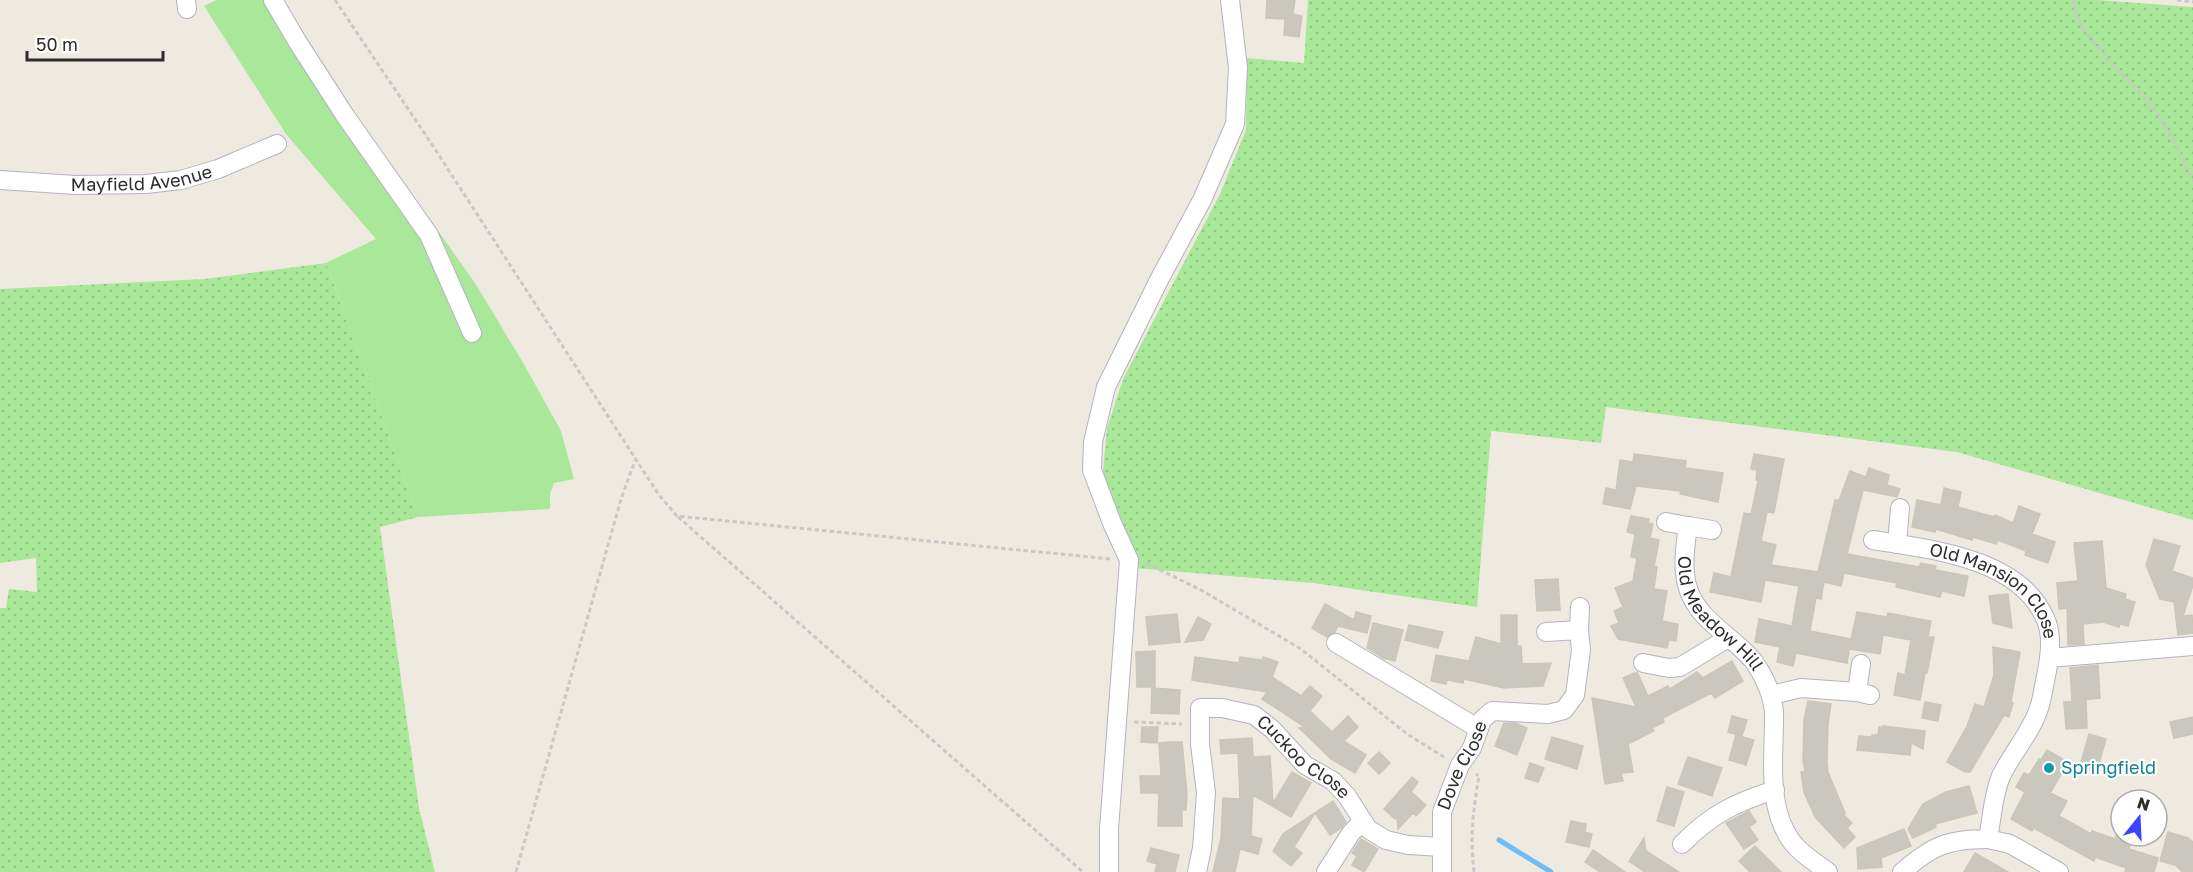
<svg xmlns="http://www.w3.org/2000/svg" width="2193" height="872" viewBox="0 0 2193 872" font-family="'Golos Text',sans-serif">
<defs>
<pattern id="grass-dots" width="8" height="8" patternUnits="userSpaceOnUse" patternTransform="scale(1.5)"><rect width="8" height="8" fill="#a9e799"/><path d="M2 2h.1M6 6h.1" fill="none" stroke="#92c684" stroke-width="1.8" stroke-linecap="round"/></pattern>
</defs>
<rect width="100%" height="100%" fill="#efeadf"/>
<!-- grass -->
<path fill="url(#grass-dots)" d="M1308,0H2097L2193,7V520L1957,452L1606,407L1601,443L1491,431L1477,607L1313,583L1135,568L1108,513L1103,471L1107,428L1123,379L1220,194L1246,130L1247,58L1304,63Z
M326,263L418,517L380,527L419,808L435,872H0V608H6L9,589L37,592L36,558L0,563V289L205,279Z"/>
<!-- garden -->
<path fill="#a9e799" d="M216,0H281L412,223L427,215L477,286L525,366L561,431L574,479L554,483L550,494V509L418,517L326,263L376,239L286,134L204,6Z"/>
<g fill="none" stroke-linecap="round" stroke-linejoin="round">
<!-- stream -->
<path stroke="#6ebef5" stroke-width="5" d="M1499,840L1551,872"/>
</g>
<!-- building -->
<path fill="#cac7be" stroke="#cac6b8" stroke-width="1.5" d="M1267,0H1295L1293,14L1302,16L1299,37L1284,35L1285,19L1266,18Z
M1634,454L1686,461L1685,468L1723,473L1718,502L1680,494L1681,491L1636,486L1630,509L1603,504L1606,488L1616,490L1620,460L1633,462Z
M1754,454L1784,459L1774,513L1767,512L1761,541L1776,545L1771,565L1818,572L1835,500H1839L1850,471L1866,477L1869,468L1889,475L1887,485L1900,489L1897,497L1863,490L1847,554L1919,567L1921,563L1936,566L1935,570L1968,576L1964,596L1942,591L1940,597L1896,587L1897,583L1844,573L1841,586L1824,582L1821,599L1816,598L1810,631L1851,639L1847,663L1796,653L1793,666L1777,662L1780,647L1755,642L1759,619L1792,626L1799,586L1765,580L1761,602L1710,592L1714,573L1731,577L1744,513L1751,514L1758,481L1756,480L1757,470L1751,469Z
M1944,488L1961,492L1958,507L1994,517L1995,515L2013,523L2019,506L2040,514L2032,534L2055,542L2048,563L2025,555L2026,551L1998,540L1996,544L1973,537L1972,540L1936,529L1935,532L1912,527L1917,500L1941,505Z
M1631,516L1649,519L1648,523L1653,524L1650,538L1659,540L1654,567H1657L1654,589L1667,591L1662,621L1678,624L1676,641L1669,640L1667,648L1618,639L1611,626L1619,623L1614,611L1623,607L1615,588L1633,581L1637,558L1631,557L1635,534L1627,532Z
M2154,539L2180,546L2172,571L2193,578V585L2183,616L2192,615L2193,633L2178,635L2174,602L2160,599L2146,565Z
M2102,541L2106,588L2126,594L2125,599L2135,602L2128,626L2120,624L2119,627L2103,622L2083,624L2084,644L2068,645L2067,608L2059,609L2057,583L2078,581L2074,543Z
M1558,579L1560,610L1537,611L1535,580Z
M2008,594L2012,628L1993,623L1989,596Z
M1325,604L1354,620L1356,612L1371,616L1367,633L1338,626L1335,632L1327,637L1312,628Z
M1857,612L1887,617L1888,613L1931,621L1928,637H1934L1927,673H1925L1920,700L1894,695L1898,673L1905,675L1911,640L1883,635L1880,654L1849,649Z
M1177,614L1180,642L1149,645L1146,617Z
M1501,615H1517V646H1521L1522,664L1551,663L1543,686L1504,688L1464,679L1463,683L1447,680L1446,684L1431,681L1436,655L1469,661L1476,637L1501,644Z
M1198,617L1211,624L1203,640L1185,642Z
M1373,623L1403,630L1395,661L1383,658L1367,648Z
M1409,625L1443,632L1438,648L1405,640Z
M1993,647L2020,652L2011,702L2013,703L2009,717L2004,715L1970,772H1965L1947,762L1967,726L1975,704L1984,707L1994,675Z
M1155,651V687H1137L1136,652Z
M1195,657L1239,663L1240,657L1262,660L1263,657L1278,662L1272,677L1301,696L1310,686L1322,696L1310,711L1332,732L1348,716L1358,727L1344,741L1366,755L1355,773L1331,759L1299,728L1305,727L1262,699L1267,692L1192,680Z
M1732,661L1743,681L1715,698L1711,693L1663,718L1664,722L1652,728L1654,731L1628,744L1633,772L1621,773L1623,781L1605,784L1592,698L1636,707L1623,678L1637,672L1648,696L1668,686L1670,689L1697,672L1703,678Z
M2098,665L2100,698L2072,701L2070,668Z
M1152,688L1180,690L1179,714L1151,713Z
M1808,701L1831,704L1828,724L1827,761L1828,772L1845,813L1843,814L1852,823L1847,828L1855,837L1844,848L1815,817L1804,792L1801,772L1805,771L1803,761L1804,720Z
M2086,701L2087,728L2066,729L2064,702Z
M1925,702L1941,705L1938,721L1922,718Z
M1732,716L1747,720L1742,736L1728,732Z
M2193,717V734L2174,738L2170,722Z
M1504,723H1515L1527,728L1517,755L1495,746Z
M1883,726L1925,731L1923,749L1910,742L1911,745L1910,755L1857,750L1859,736L1872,737V735H1878L1879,727L1885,728Z
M1142,727H1158L1157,743L1141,742Z
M2089,734L2106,739L2097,771L2080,766Z
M1736,735L1754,740L1746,765L1729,760Z
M1552,737L1583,746L1577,769L1545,759Z
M1252,738L1253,757L1270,756L1273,803L1292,772L1311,783L1291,817L1253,795L1251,836L1262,839L1258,854L1240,849L1235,872H1213L1221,838L1223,798L1240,799L1238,753L1221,754L1220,740Z
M1170,742H1182L1187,794L1186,810H1182V826H1158L1159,793H1141L1140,776H1161L1159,743Z
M2047,750L2068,762L2050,793L2067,801L2059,816L2091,834L2092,831L2115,839L2116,836H2133L2129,849L2158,858L2154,872H2125L2126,868L2095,857L2094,861L2034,828L2032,831L2011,819L2025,792L2016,787L2024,773L2029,775L2039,759L2041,760Z
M1379,752L1390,763L1379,774L1368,763Z
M1688,757L1722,768L1712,796L1678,784Z
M1530,763L1544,768L1538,782L1525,778Z
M1412,777L1418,782L1411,792L1426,805L1416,816L1413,813L1398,829L1397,817L1395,819L1384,809Z
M1969,786L1977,813L1935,824L1936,827L1913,838L1908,829L1923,804L1946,792Z
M1667,787L1684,792L1674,826L1657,821Z
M1333,801L1346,822L1341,828L1330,835L1315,813L1294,847L1302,853L1291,866L1273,851L1283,834Z
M1749,811L1756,822L1749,827L1758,840L1744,849L1726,823Z
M1571,821L1586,824L1585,832L1592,834L1589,847L1566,842Z
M1904,829L1911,846L1881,858L1882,867L1858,869L1857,848Z
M2168,832L2188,838L2193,842V872H2183L2175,865L2160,861Z
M1644,838L1646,851L1679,872H1645L1629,861Z
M1361,839L1378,849L1364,872L1352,865L1357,856L1352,853Z
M1755,846L1781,872H1750L1739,861Z
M1151,848L1179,855L1175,872H1155L1157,864L1147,861Z
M1593,850L1625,872H1600L1585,862Z
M1975,853L2008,872H1964Z"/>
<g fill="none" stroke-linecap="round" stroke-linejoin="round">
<defs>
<g id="minor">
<path d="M186,0L187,9"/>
<path d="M273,0L297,41L344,114L429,235L472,333"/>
<path id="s1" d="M0,180L75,185L146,184L181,180L218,169L277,144"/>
<path id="s2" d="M1666,522L1688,526C1686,541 1683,558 1685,573C1688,618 1733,634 1755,663C1765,678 1772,693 1774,711C1775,753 1765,806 1792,842C1802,855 1816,863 1828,872"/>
<path d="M1688,526L1712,530"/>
<path id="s3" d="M1873,540C1930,549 2019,558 2045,618C2054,636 2049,662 2045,681C2043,690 2042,700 2039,708C2031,733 2012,753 2001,776C1993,795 1992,818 1988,839C1947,839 1932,846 1902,872"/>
<path d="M1897,544L1900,508"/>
<path d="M1579,630L1580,607"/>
<path d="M1336,643L1479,729"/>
<path d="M2049,658L2193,646"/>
<path d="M1643,663L1669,668L1680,667L1728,638"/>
<path d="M1857,692L1861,664"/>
<path d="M1772,695L1801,688L1857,692L1870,695"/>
<path d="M1988,839L2010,844L2059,872"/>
<path d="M1682,844C1710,815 1736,802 1775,790"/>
<path d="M1109,872V829L1129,560L1112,523L1092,470L1093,442L1106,387L1160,278L1202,200L1235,124L1238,68L1230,0"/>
<path id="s4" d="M1197,872L1202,848L1206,793L1200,744V708H1222L1254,715L1272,729L1305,765L1333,781L1347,796L1368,829L1386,840L1408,845L1442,847"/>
<path d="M1326,872L1351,833L1363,821"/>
<path id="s5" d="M1442,872V812L1460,765L1472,748L1482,720L1492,711L1548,714L1564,710L1575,695L1581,650L1579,630L1546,632"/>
</g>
</defs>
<!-- minor casing -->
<use href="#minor" stroke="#b3b3c1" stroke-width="20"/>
<!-- path -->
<path stroke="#c8c8c8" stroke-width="3" stroke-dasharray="4.5 3" stroke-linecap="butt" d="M335,0L431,143L659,495L677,516L1110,559
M2074,0C2074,38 2138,83 2158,115C2172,135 2182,159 2193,181
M2177,0L2193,2
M678,517L1083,872
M1146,563L1201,590L1301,649L1407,734L1444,757
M1134,722L1182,724
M516,872L621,499L636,458
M1474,872C1470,836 1473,811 1479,776L1476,774"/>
<!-- minor -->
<use href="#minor" stroke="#fff" stroke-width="18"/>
</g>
<!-- markers -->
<circle fill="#0f9aa8" stroke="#fff" stroke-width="2" cx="2049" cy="768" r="6"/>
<g text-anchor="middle" stroke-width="4.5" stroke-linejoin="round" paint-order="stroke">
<!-- street labels -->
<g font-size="18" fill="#2d2d2d" stroke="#fff">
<text dy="6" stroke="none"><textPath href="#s1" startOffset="142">Mayfield Avenue</textPath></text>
<text dy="6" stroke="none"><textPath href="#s3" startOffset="138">Old Mansion Close</textPath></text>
<text dy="6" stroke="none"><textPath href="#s2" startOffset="123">Old Meadow Hill</textPath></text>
<text dy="6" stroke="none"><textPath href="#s4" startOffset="285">Cuckoo Close</textPath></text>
<text dy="6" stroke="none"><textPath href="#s5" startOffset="111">Dove Close</textPath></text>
</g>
<!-- culture labels -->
<g font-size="18" fill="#0d838f" stroke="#fff" text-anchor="start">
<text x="2061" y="774">Springfield</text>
</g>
</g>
<!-- north arrow -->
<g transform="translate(2139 818) rotate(18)"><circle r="28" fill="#ffffff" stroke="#ababab" stroke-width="1.5"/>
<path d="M0-4.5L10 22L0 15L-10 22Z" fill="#3b45ff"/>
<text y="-9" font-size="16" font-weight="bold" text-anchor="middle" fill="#2d2d2d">N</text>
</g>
<!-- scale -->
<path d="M27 51v9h136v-9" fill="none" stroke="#2d2d2d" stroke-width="3"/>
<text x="36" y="51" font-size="18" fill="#2d2d2d" stroke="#ffffff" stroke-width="4.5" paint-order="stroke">50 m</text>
</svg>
